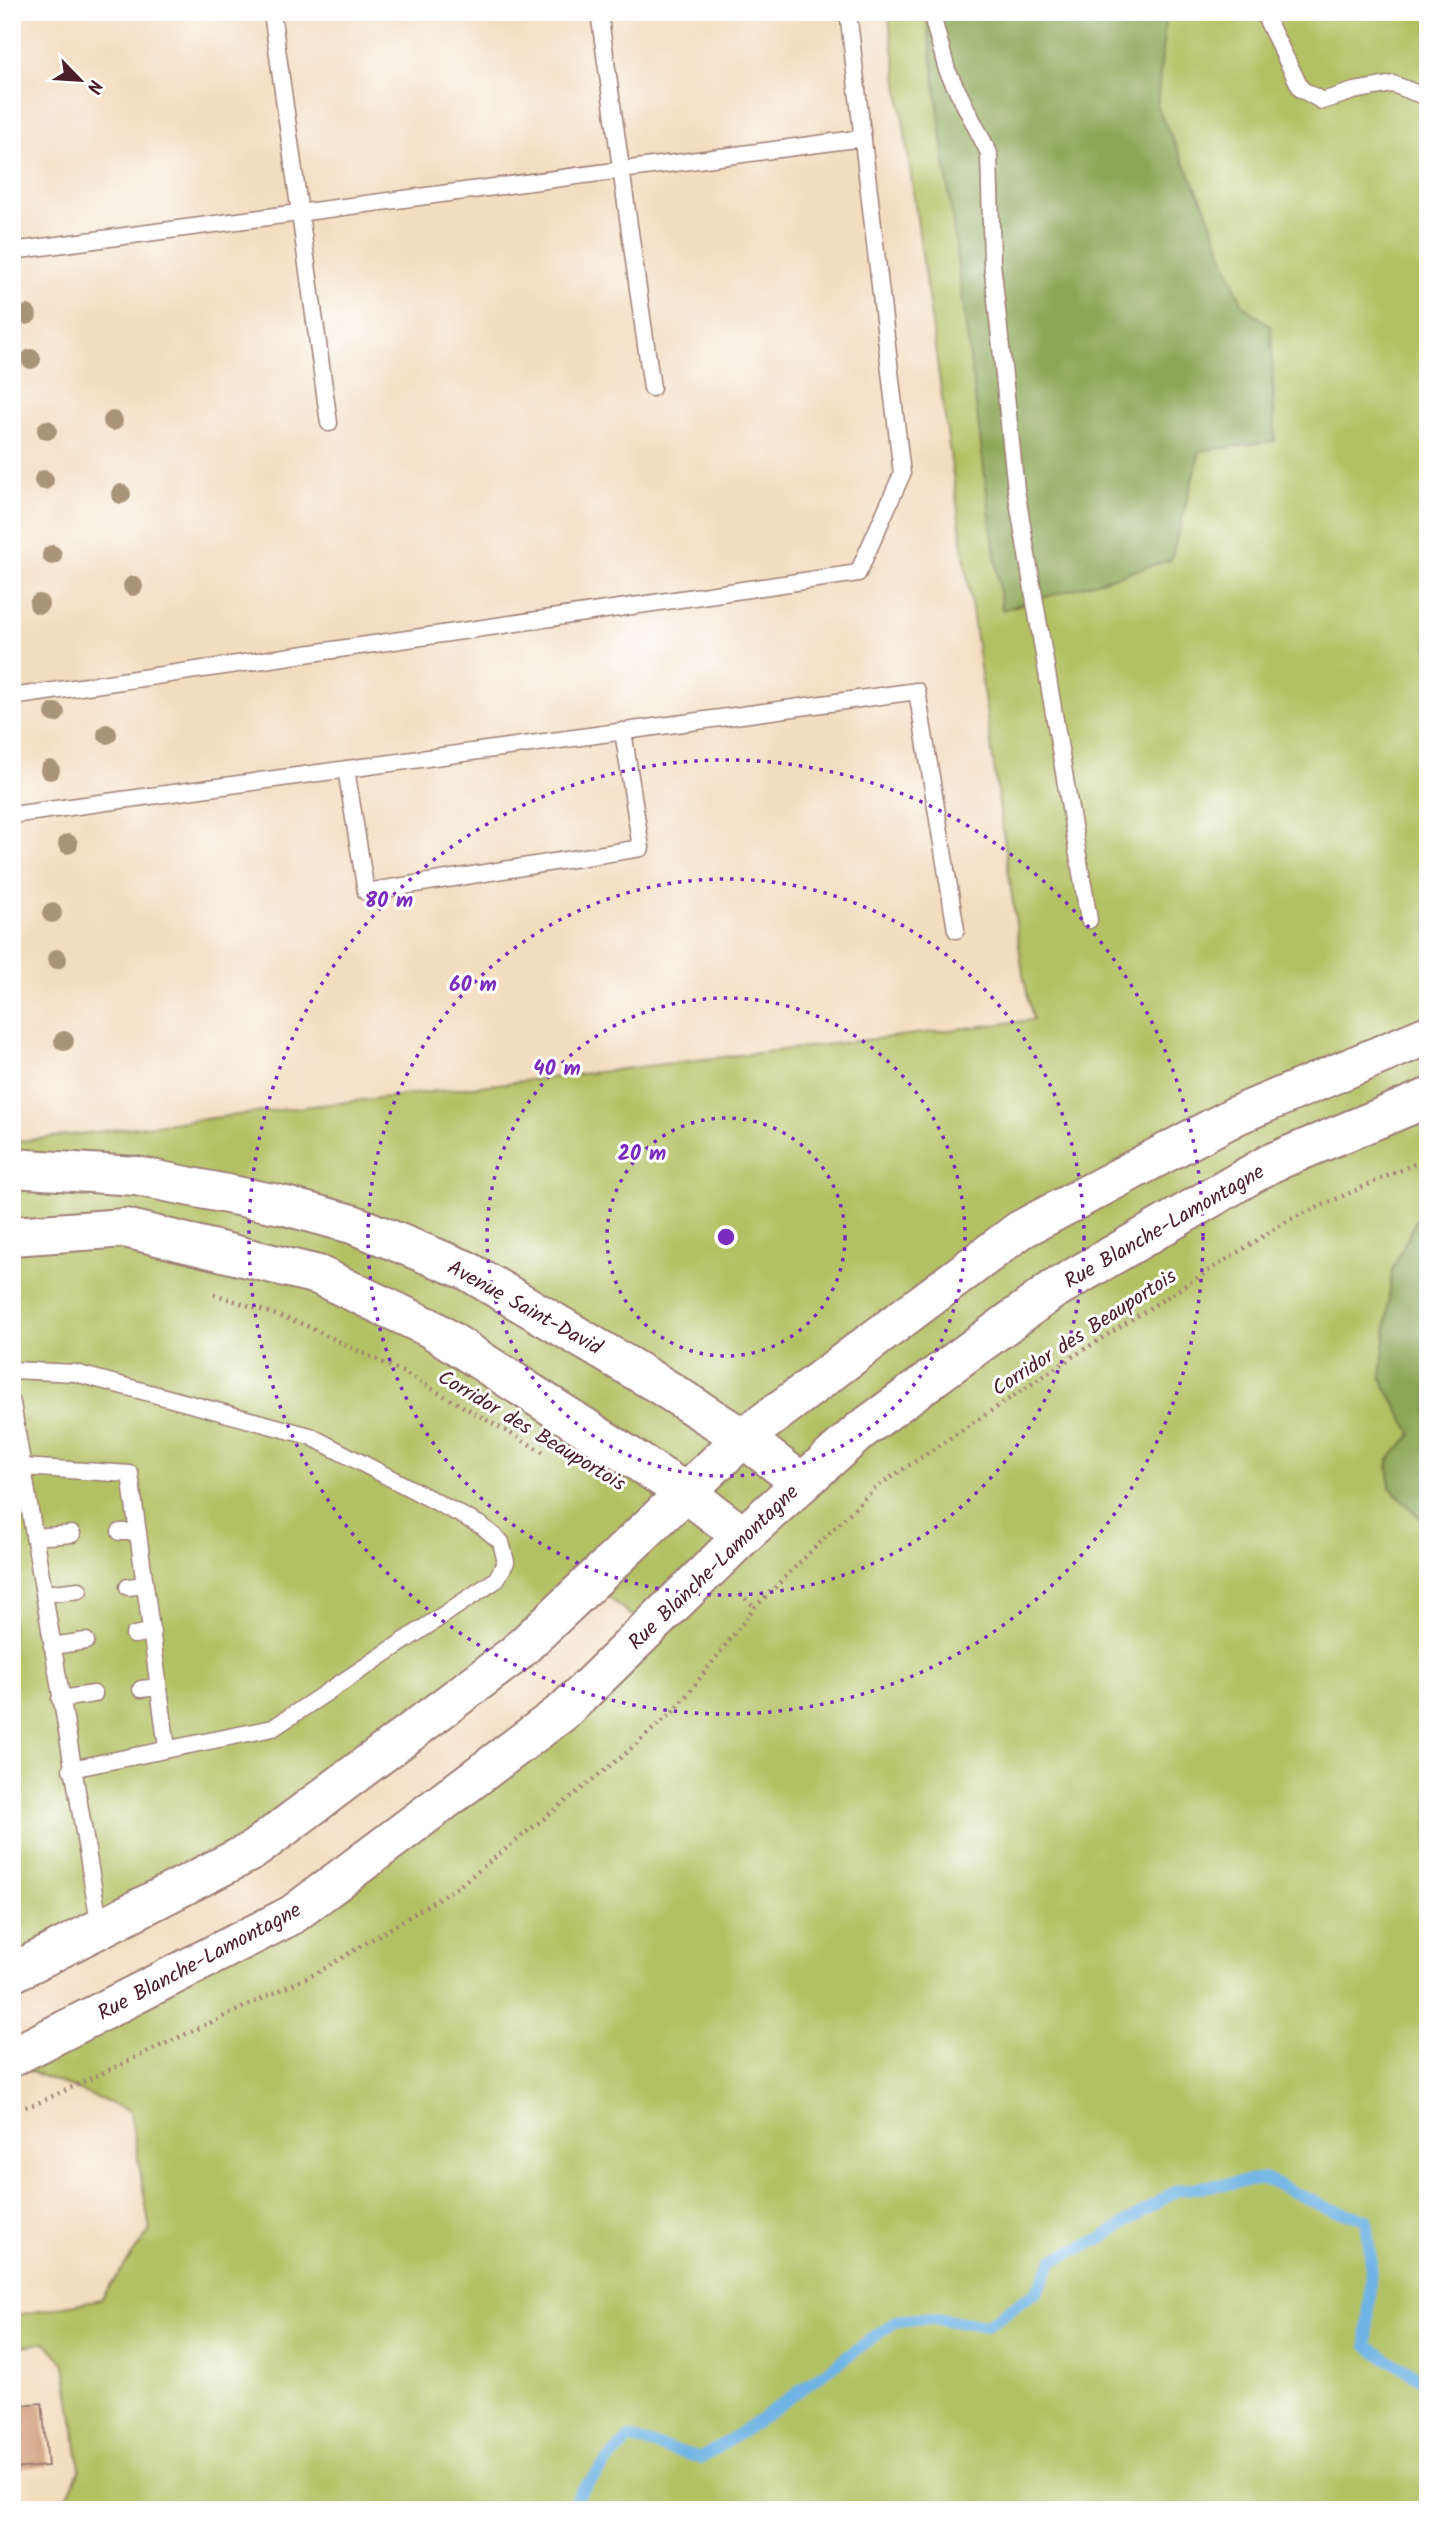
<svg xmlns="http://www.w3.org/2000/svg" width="1440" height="2522" viewBox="0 0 1440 2522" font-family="Kalam,sans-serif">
<rect width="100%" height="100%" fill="#fff"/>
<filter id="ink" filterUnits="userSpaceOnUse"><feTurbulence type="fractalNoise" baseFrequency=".0143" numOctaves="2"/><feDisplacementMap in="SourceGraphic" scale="14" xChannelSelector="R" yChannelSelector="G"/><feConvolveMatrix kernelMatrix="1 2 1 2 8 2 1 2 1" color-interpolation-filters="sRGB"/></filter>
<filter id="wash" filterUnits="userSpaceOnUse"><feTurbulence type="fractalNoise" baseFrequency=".00686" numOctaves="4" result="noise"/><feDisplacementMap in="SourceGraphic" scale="28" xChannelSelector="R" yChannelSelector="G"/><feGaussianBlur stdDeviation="1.57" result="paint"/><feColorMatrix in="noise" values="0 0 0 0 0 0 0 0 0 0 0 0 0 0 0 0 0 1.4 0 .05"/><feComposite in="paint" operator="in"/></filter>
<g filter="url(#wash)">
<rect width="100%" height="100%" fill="#f3ddbf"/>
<!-- green -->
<path fill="#b2c163" stroke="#7e7047" stroke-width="2" d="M888,12H1428V1196L1392,1270L1381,1378L1413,1434L1388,1460L1390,1487L1428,1526V2510H61L80,2469L65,2364L46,2342L12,2348V2316L101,2299L150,2230L130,2111L12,2064L292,1915L648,1629L590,1582L252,1851L12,1973V1142L1033,1020L1023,974Z"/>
<!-- forest -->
<path fill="#8da759" stroke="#6c6342" stroke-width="2" d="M926,12H1171L1165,21L1157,107L1203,202L1242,304L1271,327L1275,441L1200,451L1171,560L1002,610Z
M1428,1196V1526L1390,1487L1388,1460L1412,1434L1381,1378L1392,1270Z"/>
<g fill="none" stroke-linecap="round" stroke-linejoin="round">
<!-- stream -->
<path stroke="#6eb4e4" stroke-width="12" d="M571,2510L579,2493L629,2438L701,2458L751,2426L896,2321L926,2318L987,2325L1037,2291L1054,2259L1099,2240L1177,2190L1265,2179L1327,2208L1366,2219L1371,2263L1367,2346L1428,2384"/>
</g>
<g id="blocks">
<!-- building -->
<path fill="#cf9975" d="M42,2403L48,2466L12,2469V2406Z"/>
</g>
</g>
<g filter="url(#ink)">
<use href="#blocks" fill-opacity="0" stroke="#9e7e75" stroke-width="2"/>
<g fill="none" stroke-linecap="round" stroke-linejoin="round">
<defs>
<path id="service" d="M272,12L329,423
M599,12L652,388
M931,12L947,70L989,153L992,262L1016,490L1089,920
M1263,12L1301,89L1322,101L1354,91L1393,84L1428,98
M12,251L863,138
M12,697L858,573L902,474L848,12
M346,769L366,892L641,848L623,731
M12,815L917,691L956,930
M12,1370L75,1373L310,1436L482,1526L501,1542L506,1562L496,1580L273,1728L71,1769
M12,1403L100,1928
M23,1467L130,1474L167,1748
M120,1532H138
M34,1537L72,1534
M128,1587L145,1585
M44,1594L79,1590
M134,1635L152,1632
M52,1646L86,1641
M141,1689L159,1687
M60,1699L94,1694"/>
<path id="tertiary" d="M12,1168L136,1176L282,1205L352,1224L466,1270L660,1385L743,1438L801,1482
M12,1236L125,1228L318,1275L430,1328L685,1492L743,1536
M12,1973L252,1851L515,1654L743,1438L1020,1230L1237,1115L1428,1035
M12,2057L292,1915L564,1711L743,1536L860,1431L1053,1290L1271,1163L1428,1098"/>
</defs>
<!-- service casing -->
<use href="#service" stroke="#9e7e75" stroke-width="19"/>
<!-- tertiary casing -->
<use href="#tertiary" stroke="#9e7e75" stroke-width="42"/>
<!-- path -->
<path stroke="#9e7e75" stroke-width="4.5" stroke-dasharray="2 5" stroke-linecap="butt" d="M214,1294L303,1324L404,1373L543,1452
M740,1594L755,1607
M12,2111L38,2103L317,1973L459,1886L620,1758L677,1708L755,1607L875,1488L1066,1361L1287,1221L1428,1158"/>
<!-- service -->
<use href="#service" stroke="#fff" stroke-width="16"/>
<!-- tertiary -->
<use href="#tertiary" stroke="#fff" stroke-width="38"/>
</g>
<!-- trees -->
<g fill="#aa9479">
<circle cx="27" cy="315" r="10"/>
<circle cx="31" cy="359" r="10"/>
<circle cx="113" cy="421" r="10"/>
<circle cx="47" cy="430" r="10"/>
<circle cx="44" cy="480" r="10"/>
<circle cx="121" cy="494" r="10"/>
<circle cx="52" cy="555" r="10"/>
<circle cx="133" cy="586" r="10"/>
<circle cx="39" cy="604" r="10"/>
<circle cx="55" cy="713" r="10"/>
<circle cx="107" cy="734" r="10"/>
<circle cx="50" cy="770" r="10"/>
<circle cx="68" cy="844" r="10"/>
<circle cx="52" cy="913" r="10"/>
<circle cx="57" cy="959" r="10"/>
<circle cx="64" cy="1041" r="10"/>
</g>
</g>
<!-- distance rings -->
<g fill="none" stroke="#7b2cbf" stroke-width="3.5" stroke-dasharray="3.5 7">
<circle cx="726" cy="1237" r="119"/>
<circle cx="726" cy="1237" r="239"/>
<circle cx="726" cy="1237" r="358"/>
<circle cx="726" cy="1237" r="477"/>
</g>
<g text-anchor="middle" stroke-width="6" stroke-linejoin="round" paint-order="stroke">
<!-- street labels -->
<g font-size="21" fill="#4a1f2b" stroke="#fff">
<text transform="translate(1164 1226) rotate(-30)" y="7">Rue Blanche-Lamontagne</text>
<text transform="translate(525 1307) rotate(29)" y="7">Avenue Saint-David</text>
<text transform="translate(1084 1332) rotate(-33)" y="7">Corridor des Beauportois</text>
<text transform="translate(532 1430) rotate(31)" y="7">Corridor des Beauportois</text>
<text transform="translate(713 1567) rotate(-44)" y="7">Rue Blanche-Lamontagne</text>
<text transform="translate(199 1961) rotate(-28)" y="7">Rue Blanche-Lamontagne</text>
</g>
</g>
<circle cx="726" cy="1237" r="10" fill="#7b2cbf" stroke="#fff" stroke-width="3.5"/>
<g font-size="21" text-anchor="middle" font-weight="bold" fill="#7b2cbf" stroke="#fff" stroke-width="6" stroke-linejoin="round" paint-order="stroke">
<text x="389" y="907">80 m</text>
<text x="473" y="991">60 m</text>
<text x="557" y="1075">40 m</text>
<text x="642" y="1160">20 m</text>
</g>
<!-- margin -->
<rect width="1440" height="2522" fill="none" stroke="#fff" stroke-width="42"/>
<!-- north arrow -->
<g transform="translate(80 80) rotate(115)" stroke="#ffffff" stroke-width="5" paint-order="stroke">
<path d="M0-5L12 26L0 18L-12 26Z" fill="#4a1f2b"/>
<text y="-10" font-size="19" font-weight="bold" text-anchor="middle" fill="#4a1f2b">N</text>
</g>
</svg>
